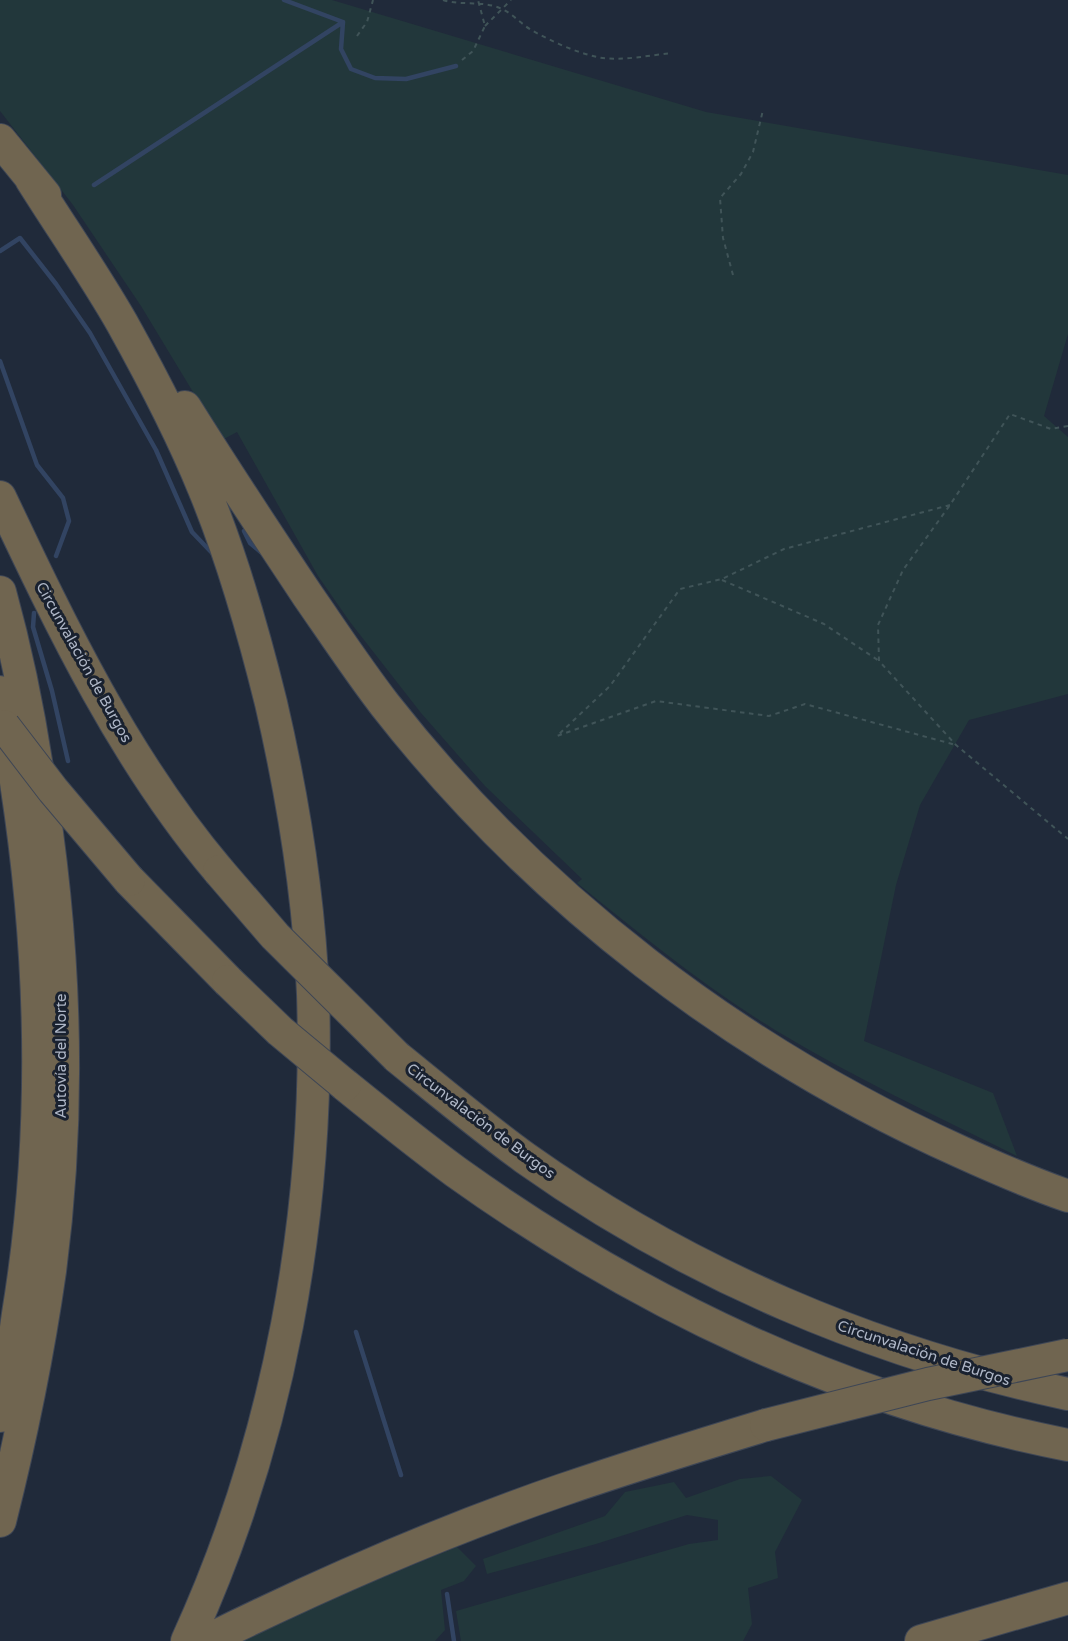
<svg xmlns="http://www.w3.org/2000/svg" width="1068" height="1641" viewBox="0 0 1068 1641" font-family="'Varela Round',sans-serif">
<rect width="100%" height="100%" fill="#202a3a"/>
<!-- green -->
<path fill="#22373b" d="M0,0H332L706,112L1068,175V334L1044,416L1068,437V694L969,720L920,805L896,885L864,1041L993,1093L1017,1156C936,1116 853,1077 775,1030C705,987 641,935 577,883L582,879L485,786L421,713L350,622L318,576L237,432L222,440L141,306L73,205L0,111Z
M771,1476L802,1500L775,1552L778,1578L748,1588L752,1624L743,1641H461L456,1611L689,1544L718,1540V1520L687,1515L596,1544L487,1574L483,1559L605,1516L625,1492L674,1482L686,1498L740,1479Z
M457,1547L476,1566L464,1581L441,1590L445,1630L435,1641H237L337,1596Z"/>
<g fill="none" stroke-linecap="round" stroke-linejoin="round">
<!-- stream -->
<path stroke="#324462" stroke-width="4.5" d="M284,0L343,22
M343,22L341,49L351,69L375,78L406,79L456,66
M94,185L343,22
M0,251L20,238L56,284L90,333L156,450L192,532L214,555
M0,361L37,465L63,498L69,521L56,556
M244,531L250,543L263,554
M34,613L33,627L52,691L68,761
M356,1332L401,1475
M447,1594L454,1641"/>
<defs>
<path id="highway" d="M0,140L45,195
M31,179C61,227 94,274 122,323C152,377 181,432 204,489C233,559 253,630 271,703C293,798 309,896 313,994C320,1214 279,1440 187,1641
M185,407C225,471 266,533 308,596C333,632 358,670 385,705C536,898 738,1052 961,1152C996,1168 1031,1183 1068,1196
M0,497C62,628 125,760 219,871
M0,592C16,650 28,708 37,767C65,933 72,1104 50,1271C38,1355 21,1438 0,1521
M0,692C41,897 52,1107 18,1314C13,1348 9,1383 0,1416
M129,880L228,981
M397,1057C439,1091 481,1126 525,1158C687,1273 874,1353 1068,1394
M345,1085C382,1115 418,1144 456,1172C639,1303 847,1402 1068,1445
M206,1641C321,1584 440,1532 562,1490C629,1467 697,1446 766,1425
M921,1641L1068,1598"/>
</defs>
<!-- highway casing -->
<use href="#highway" stroke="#3e4655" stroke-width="34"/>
<!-- path -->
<path stroke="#405458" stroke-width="2" stroke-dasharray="4.5 4.5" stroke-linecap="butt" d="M443,0C462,6 483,0 502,9C513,14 522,25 533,31C553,42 575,52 597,57C619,62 650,55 672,53
M485,26L511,0
M357,36L367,22L373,0
M462,60L473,51L485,26L478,0
M733,275L723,238L720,198L741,174L753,152L763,110
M1068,426L1051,429L1010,414L950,505L903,570L878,625L879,661L956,745L1068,839
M950,505L784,549L722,579L680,589L610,686L557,736L656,701L769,716L805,704L956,745
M722,580L824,624L879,661"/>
<!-- highway -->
<use href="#highway" stroke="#706550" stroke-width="32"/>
<defs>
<path id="highway-bridge" d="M4,726L53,790L129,880
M219,871L275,936L397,1057
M228,981L280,1031L345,1085
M766,1425L928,1384L1068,1355"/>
</defs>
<!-- highway-bridge casing -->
<use href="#highway-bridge" stroke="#3e4655" stroke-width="34" stroke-linecap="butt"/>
<!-- highway-bridge -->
<use href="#highway-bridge" stroke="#706550" stroke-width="32"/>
</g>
<g text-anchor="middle" stroke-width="6" stroke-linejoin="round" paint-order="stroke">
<!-- street labels -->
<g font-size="15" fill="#aeb6c6" stroke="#19212f">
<text transform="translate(84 662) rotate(61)" y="5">Circunvalación de Burgos</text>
<text transform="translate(61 1056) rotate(-90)" y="5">Autovía del Norte</text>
<text transform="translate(481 1121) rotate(37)" y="5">Circunvalación de Burgos</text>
<text transform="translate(924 1353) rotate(18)" y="5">Circunvalación de Burgos</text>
</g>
</g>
</svg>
